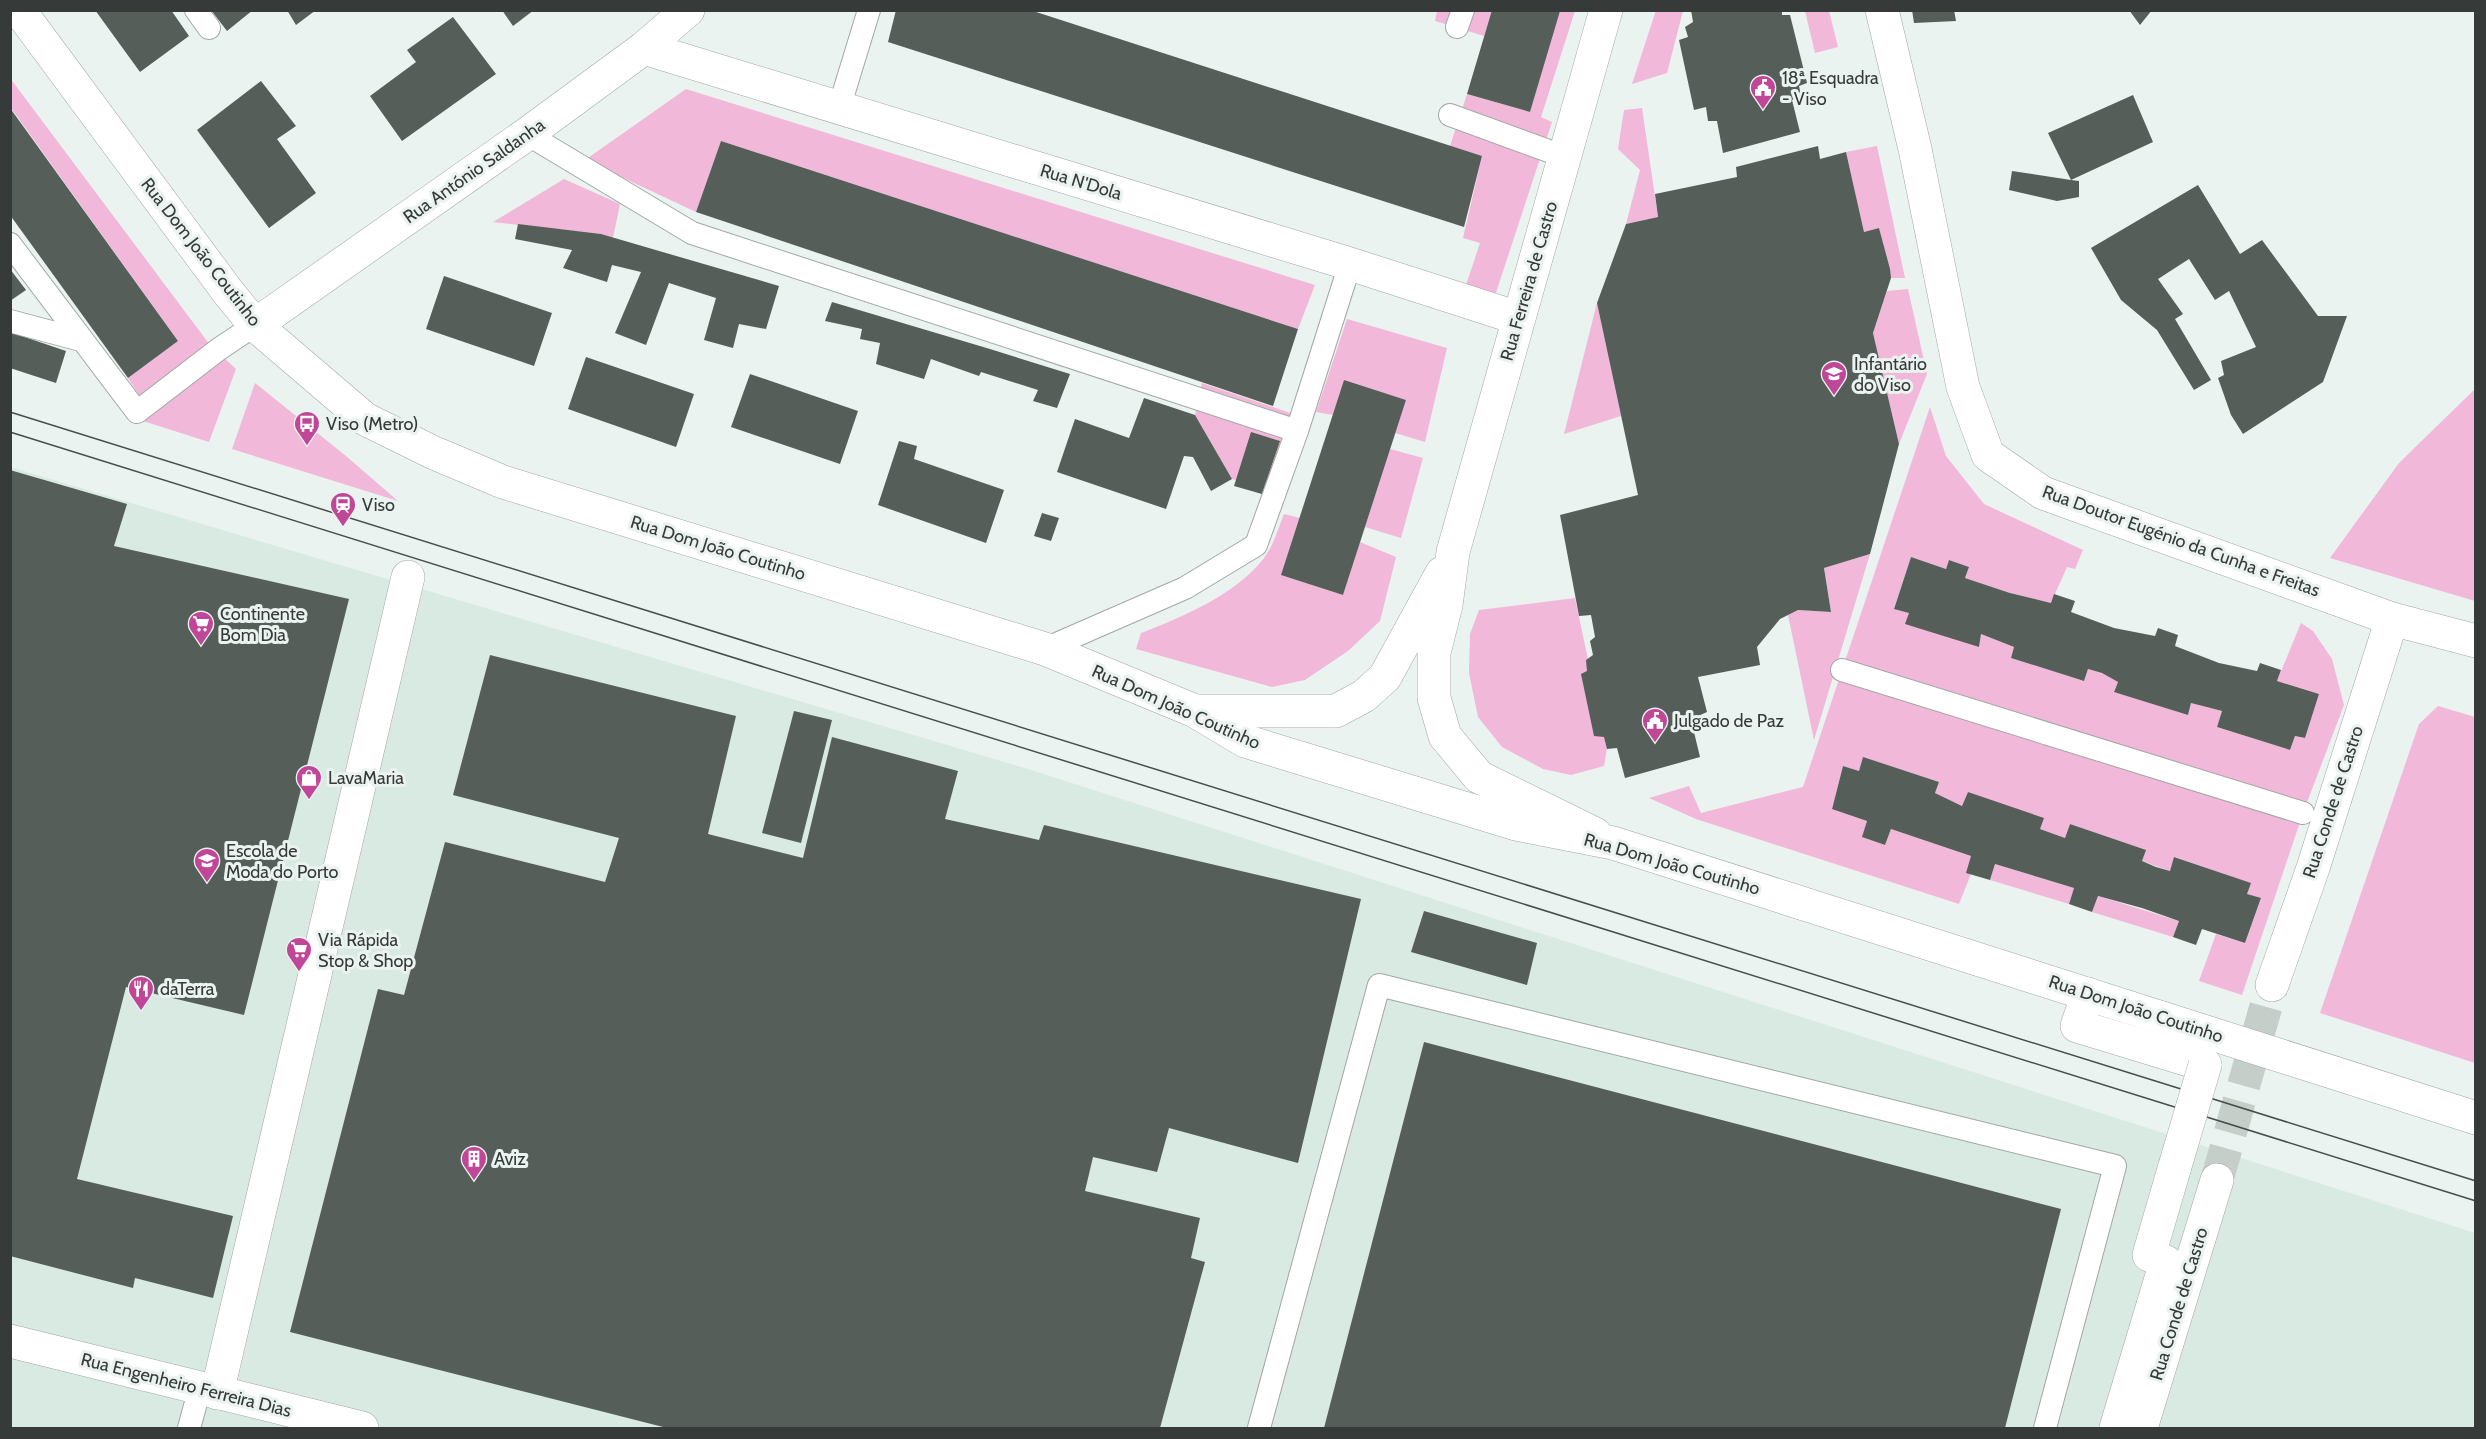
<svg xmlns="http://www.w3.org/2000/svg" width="2486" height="1439" viewBox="0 0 2486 1439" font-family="Cabin,sans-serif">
<rect width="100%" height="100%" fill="#eaf3ef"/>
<!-- built -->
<path fill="#d9eae2" d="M10,467L1028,769L2475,1233V1428H11Z"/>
<!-- green -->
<path fill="#f2b8d9" d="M1656,10L1683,11L1667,73L1632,84Z
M1437,11H1492L1484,36L1435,21Z
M1559,11H1575L1541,117L1552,122L1490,311L1461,300L1480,243L1463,238L1482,156L1450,146L1467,94L1530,112Z
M1805,11H1829L1838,47L1815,53Z
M10,78L210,345L141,398L128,378L178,341L11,108Z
M686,89L1315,285L1298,329L721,141L696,212L585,160Z
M1642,108L1658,217L1626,224L1640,170L1618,149L1624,110Z
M1877,146L1905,278H1891L1879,228L1864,232L1846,152Z
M564,179L620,204L613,238L601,234L493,222Z
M1908,289L1927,374L1899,444L1873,333L1887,291Z
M1597,303L1621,416L1564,434Z
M1347,319L1447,348L1425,442L1395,433L1406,400L1344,381L1333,415L1316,412Z
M222,356L236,369L209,442L143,421Z
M255,383L346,456L398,501L232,449Z
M1202,383L1302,417L1262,494L1279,441L1236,480L1232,479L1195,415Z
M2475,389V601L2330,558L2399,463Z
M1930,407L1946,456L1984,504L2083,550L2075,569L2067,567L2051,603L2010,593L1965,578L1969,567L1949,560L1946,569L1911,557L1894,608L1909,613L1906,623L1979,647L1981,634L2014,647L2011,658L2084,681L2088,669L2102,673L2118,682L2114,691L2188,715L2191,703L2222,711L2217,727L2290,750L2295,736L2305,738L2319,694L2277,681L2301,623L2313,631L2332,659L2344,705L2303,813L2242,995L2199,981L2216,934L2245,943L2261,899L2247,894L2250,883L2175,857L2170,871L2142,861L2145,850L2070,824L2065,838L2040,829L1968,792L1962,806L1935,793L1939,782L1863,758L1859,771L1843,766L1832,808L1867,821L1863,837L1885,845L1891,829L1971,856V874L1959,904L1696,819L1649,798L1689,786L1701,813L1803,787Z
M1390,449L1423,458L1401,538L1365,527Z
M1284,514L1300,518L1282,575L1343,595L1360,542L1396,557L1380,621L1348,651L1305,680L1272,687L1136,649L1141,633C1183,617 1244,591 1268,552C1275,541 1279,526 1284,514Z
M1870,554L1814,740L1788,615L1798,610L1831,612L1824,568Z
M1575,598L1607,749L1604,766L1571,775L1543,769L1502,747L1478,717L1469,673L1470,634L1479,610Z
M2438,706L2475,717V1063L2320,1013L2419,724Z
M1995,864L2074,888L2069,904L1990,880Z
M2098,896L2179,921L2173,937L2092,912Z"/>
<!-- building -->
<path fill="#565e5a" d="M95,10H171L189,36L140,72Z
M211,10H253L227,31Z
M287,10H316L296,25Z
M502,10H534L513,26Z
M896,10H1030L1482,156L1464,227L888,42Z
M1492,10L1560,11L1530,112L1467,94Z
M1691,10H1782V15H1790L1807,83L1799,86L1801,96L1792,100L1800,132L1723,153L1717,121H1708L1706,107L1694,110L1679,40L1688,37L1685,27L1693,22Z
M1912,10H1954L1956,21L1914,23Z
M2129,10H2152L2140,25Z
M453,17L496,74L402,141L370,96L416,62L407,50Z
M261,81L296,126L277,139L316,193L269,228L197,130Z
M2133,95L2153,142L2071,180L2079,181V197L2057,201L2009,190L2012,171L2071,180L2048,133Z
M10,108L178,341L128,378L10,215Z
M721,141L1298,329L1273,406L696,212Z
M1818,146L1820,159L1846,152L1864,232L1879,228L1890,269L1891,278L1873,333L1899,444L1870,554L1824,568L1831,612L1798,610L1780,619L1757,647L1760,665L1698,677L1707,712L1698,716L1701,725L1693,728L1700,757L1625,778L1617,748L1607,749L1604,737L1594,736L1581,674L1587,671L1586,660L1593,655L1590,641L1595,637L1591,615L1579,616L1560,515L1638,495L1597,303L1626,224L1658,217L1655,194L1737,177L1736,167Z
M2198,185L2240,254L2262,240L2318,316H2347L2323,382L2243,434L2231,415L2218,378L2224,375L2221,361L2256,347L2229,291L2215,300L2189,259L2158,279L2183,314L2175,319L2211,380L2194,390L2157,330L2121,300L2091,248Z
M518,224L601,234L779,286L766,329L739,324L733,348L704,340L716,298L669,283L646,345L615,333L641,272L612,265L607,282L563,268L572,250L515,239Z
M10,269L26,290L10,301Z
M444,276L552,313L534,366L426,329Z
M832,302L990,349L1070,374L1057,408L1033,401L1038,390L981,372L979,376L931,359L924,379L876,364L880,343L860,339L862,329L825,321Z
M10,332L66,351L56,383L10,368Z
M586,357L694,394L676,447L568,409Z
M750,374L858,411L840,464L731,427Z
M1344,380L1406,400L1343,595L1281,575Z
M1144,398L1195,415L1232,479L1211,491L1193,457L1184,456L1166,509L1057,472L1075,419L1129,438Z
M1251,432L1280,441L1262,494L1234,486Z
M899,441L917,446L914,459L1004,490L986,543L878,505Z
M10,470L127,504L114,546L349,599L244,1015L126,987L77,1179L233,1216L213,1298L135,1278L133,1288L10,1256Z
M1042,513L1059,518L1051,541L1034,536Z
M1911,557L1946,569L1949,560L1969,567L1965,578L2010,593L2051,603L2054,594L2075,601L2071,612L2114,628L2155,636L2158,628L2178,635L2175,646L2219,663L2257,671L2260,663L2281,670L2277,681L2319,694L2305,738L2295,736L2290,750L2217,727L2222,711L2191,703L2188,715L2114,692L2118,682L2102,673L2088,669L2084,681L2011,658L2014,647L1981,634L1979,647L1905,624L1909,613L1894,609Z
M490,655L736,716L708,834L803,858L832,737L958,771L945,819L1039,840L1044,825L1361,899L1298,1163L1169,1128L1157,1172L1093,1157L1085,1191L1200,1218L1191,1258L1205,1262L1160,1428H667L290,1332L378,989L404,995L445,842L605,882L619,838L453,795Z
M794,711L832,720L801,843L762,833Z
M1863,757L1939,782L1935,793L1962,806L1968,792L2044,818L2040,829L2065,838L2070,824L2146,850L2142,861L2156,867L2170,871L2174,857L2251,883L2247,894L2261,898L2245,943L2202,929L2196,945L2173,937L2179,921L2142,908L2098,896L2092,912L2069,904L2074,888L1995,864L1990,880L1966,873L1971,856L1891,829L1885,845L1862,837L1867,821L1832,809L1843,766L1859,771Z
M1424,911L1537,943L1527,985L1411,952Z
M1424,1042L2061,1209L2005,1428H1324Z"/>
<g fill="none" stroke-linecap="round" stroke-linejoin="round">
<!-- tertiary-tunnel -->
<path stroke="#c6ceca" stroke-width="33" stroke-dasharray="33 16" stroke-linecap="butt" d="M2217,1180L2272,985"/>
<defs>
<path id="service" d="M196,10L209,28
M1457,27L1463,10
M839,108L869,10
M1450,115L1565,157
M527,134L692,233L1297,431L1350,264
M10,244L137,412L219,349L255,325
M10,321L81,340
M1045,649L1185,588L1256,545L1297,431
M1842,670L2303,813
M189,1428L200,1388
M1259,1428L1379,985L2115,1166L2045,1428"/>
<path id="pedestrian" d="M2088,994L2077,1026L2205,1065
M217,1393L408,577
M2116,1428L2166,1262L2149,1255L2175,1166"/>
<path id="minor" d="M1882,10L1915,149L1963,387L1988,455L2043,493L2392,619
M644,48L1350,264L1518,318
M255,325L527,134L644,48L688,10"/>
<path id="tertiary" d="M1195,711H1336L1364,696L1385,677L1442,573
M1595,834L1479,777L1445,736L1434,698V653L1446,605L1453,552L1606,10
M2272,985L2313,868L2392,619L2476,641
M10,1341L362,1428
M2141,1428L2217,1180"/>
<path id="secondary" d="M19,10L228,292L255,325L365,419L432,452L503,482L1045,649L1195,711L1245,741L1516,824L1613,843L2476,1118"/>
</defs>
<!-- service casing -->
<use href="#service" stroke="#a0a8a4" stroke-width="24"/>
<!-- pedestrian casing -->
<use href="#pedestrian" stroke="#a0a8a4" stroke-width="34"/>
<!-- minor casing -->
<use href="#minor" stroke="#a0a8a4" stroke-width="34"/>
<!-- tertiary casing -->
<use href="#tertiary" stroke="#a0a8a4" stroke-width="34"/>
<!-- secondary casing -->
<use href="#secondary" stroke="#a0a8a4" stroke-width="34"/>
<!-- service -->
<use href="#service" stroke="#fff" stroke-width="22"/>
<!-- pedestrian -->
<use href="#pedestrian" stroke="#fff" stroke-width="33"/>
<!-- minor -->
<use href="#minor" stroke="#fff" stroke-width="33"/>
<!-- tertiary -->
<use href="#tertiary" stroke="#fff" stroke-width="33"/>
<!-- secondary -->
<use href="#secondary" stroke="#fff" stroke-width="33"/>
<!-- tram -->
<path stroke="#484d4b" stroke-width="1.5" d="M10,412L2476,1181
M10,432L2476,1201"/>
<defs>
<path id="pedestrian-bridge" d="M2175,1166L2205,1065"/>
</defs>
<!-- pedestrian-bridge casing -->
<use href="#pedestrian-bridge" stroke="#a0a8a4" stroke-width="34" stroke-linecap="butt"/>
<!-- pedestrian-bridge -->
<use href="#pedestrian-bridge" stroke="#fff" stroke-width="33"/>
</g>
<!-- icons -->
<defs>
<symbol id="civic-pin" viewBox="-11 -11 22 30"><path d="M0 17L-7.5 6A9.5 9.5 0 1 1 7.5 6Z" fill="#c04697" stroke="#eaf3ef"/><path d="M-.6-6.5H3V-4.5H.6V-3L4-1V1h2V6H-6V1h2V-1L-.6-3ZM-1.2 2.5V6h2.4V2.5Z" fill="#fff"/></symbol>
<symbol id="school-pin" viewBox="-11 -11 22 30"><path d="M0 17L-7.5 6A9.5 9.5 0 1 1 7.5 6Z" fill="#c04697" stroke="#eaf3ef"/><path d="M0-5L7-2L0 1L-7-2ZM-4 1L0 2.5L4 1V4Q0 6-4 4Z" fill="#fff"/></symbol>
<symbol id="bus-pin" viewBox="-11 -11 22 30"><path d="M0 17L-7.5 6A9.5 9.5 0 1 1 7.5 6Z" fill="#c04697" stroke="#eaf3ef"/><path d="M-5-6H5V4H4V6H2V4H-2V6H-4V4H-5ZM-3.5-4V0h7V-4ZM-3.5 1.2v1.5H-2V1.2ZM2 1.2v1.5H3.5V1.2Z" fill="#fff"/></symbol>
<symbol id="station-pin" viewBox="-11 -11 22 30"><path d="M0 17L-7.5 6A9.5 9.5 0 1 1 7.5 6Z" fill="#c04697" stroke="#eaf3ef"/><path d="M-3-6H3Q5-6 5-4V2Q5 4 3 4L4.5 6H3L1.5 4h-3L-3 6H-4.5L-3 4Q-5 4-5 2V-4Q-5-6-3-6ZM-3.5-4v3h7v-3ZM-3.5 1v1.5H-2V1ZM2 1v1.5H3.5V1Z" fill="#fff"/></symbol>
<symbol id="supermarket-pin" viewBox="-11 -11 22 30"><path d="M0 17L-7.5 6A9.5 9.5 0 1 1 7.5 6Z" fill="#c04697" stroke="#eaf3ef"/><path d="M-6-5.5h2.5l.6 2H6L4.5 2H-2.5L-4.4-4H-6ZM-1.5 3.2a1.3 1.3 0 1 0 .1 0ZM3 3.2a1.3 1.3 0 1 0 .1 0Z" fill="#fff"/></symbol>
<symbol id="shop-pin" viewBox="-11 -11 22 30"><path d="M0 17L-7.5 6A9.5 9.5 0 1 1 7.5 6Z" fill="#c04697" stroke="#eaf3ef"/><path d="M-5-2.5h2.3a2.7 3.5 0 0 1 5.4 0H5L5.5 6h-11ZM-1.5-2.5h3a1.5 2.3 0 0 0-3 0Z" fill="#fff"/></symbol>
<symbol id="restaurant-pin" viewBox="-11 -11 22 30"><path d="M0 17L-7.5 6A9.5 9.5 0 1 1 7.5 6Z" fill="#c04697" stroke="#eaf3ef"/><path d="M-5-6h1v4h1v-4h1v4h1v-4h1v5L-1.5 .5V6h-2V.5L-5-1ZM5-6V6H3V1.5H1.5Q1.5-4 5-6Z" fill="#fff"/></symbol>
<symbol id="building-pin" viewBox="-11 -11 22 30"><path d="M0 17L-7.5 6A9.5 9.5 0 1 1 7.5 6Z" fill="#c04697" stroke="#eaf3ef"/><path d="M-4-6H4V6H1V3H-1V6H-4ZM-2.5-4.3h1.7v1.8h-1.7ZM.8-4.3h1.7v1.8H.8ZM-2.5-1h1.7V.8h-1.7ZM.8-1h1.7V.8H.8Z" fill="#fff"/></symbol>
</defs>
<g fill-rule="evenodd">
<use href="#civic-pin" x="1748" y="73" width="30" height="40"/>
<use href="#school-pin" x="1819" y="359" width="30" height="40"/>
<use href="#bus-pin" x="292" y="409" width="30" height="40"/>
<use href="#station-pin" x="328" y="490" width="30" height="40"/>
<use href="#supermarket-pin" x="186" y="609" width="30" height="40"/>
<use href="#civic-pin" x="1640" y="706" width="30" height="40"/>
<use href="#shop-pin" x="294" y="763" width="30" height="40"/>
<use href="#school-pin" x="192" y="846" width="30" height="40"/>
<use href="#supermarket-pin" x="284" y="935" width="30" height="40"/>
<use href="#restaurant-pin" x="126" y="974" width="30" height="40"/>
<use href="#building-pin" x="459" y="1144" width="30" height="40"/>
</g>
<g text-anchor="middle" stroke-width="6" stroke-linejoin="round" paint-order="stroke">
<!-- poi labels -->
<g font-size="18" fill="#363a38" stroke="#eaf3ef" text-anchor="start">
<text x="1782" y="84">18ª Esquadra<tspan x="1782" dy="21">- Viso</tspan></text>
<text x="1854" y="370">Infantário<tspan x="1854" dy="21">do Viso</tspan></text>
<text x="326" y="430">Viso (Metro)</text>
<text x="362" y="511">Viso</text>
<text x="220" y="620">Continente<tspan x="220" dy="21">Bom Dia</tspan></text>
<text x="1674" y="727">Julgado de Paz</text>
<text x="328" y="784">LavaMaria</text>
<text x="226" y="857">Escola de<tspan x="226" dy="21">Moda do Porto</tspan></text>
<text x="318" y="946">Via Rápida<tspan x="318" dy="21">Stop &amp; Shop</tspan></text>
<text x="160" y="995">daTerra</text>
<text x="494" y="1165">Aviz</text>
</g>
<!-- street labels -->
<g font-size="18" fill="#363a38" stroke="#eaf3ef">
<text transform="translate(474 171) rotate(-35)" y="6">Rua António Saldanha</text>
<text transform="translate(1081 182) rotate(17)" y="6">Rua N'Dola</text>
<text transform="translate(201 252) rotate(52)" y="6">Rua Dom João Coutinho</text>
<text transform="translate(1529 281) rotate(-74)" y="6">Rua Ferreira de Castro</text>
<text transform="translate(2181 541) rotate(20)" y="6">Rua Doutor Eugénio da Cunha e Freitas</text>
<text transform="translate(718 548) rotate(17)" y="6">Rua Dom João Coutinho</text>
<text transform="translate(1176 707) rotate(24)" y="6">Rua Dom João Coutinho</text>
<text transform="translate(2333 802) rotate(-72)" y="6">Rua Conde de Castro</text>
<text transform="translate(1672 864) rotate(16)" y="6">Rua Dom João Coutinho</text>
<text transform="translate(2136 1009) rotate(18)" y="6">Rua Dom João Coutinho</text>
<text transform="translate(2179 1304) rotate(-73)" y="6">Rua Conde de Castro</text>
<text transform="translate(186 1385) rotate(14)" y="6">Rua Engenheiro Ferreira Dias</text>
</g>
</g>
<!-- border -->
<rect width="2486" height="1439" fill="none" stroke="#363a38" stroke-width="24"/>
</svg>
